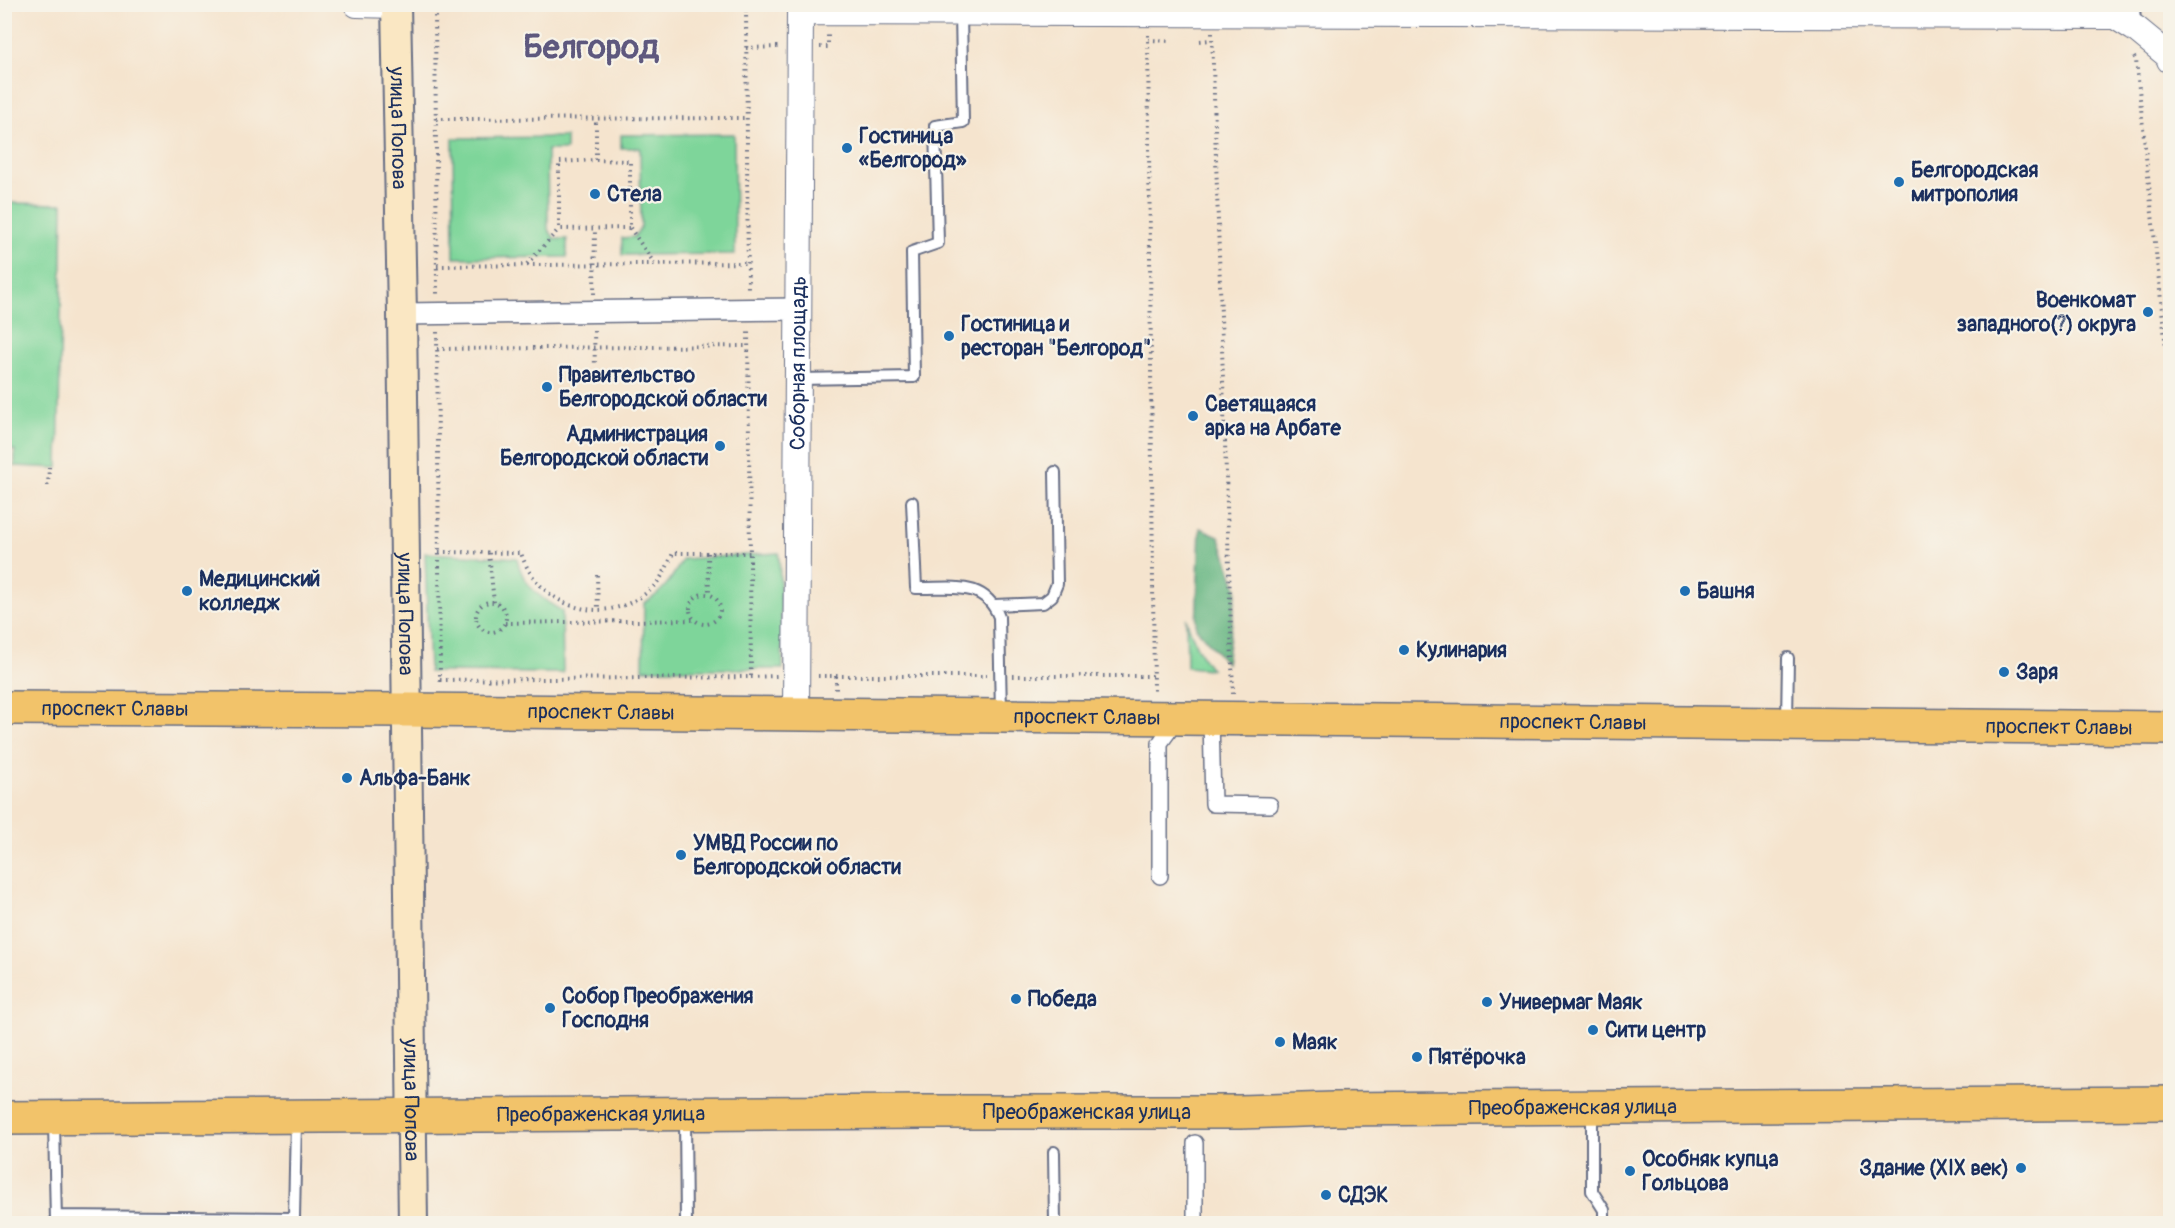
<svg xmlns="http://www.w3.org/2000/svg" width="2175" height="1228" viewBox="0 0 2175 1228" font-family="Pangolin,sans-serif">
<rect width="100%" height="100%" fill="#f7f3e8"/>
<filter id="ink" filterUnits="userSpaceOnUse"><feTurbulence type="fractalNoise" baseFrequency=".0167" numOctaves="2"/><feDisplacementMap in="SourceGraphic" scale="12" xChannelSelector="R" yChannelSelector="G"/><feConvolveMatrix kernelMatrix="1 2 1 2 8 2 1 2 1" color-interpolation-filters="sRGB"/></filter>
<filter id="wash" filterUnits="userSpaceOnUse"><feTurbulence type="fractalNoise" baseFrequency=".008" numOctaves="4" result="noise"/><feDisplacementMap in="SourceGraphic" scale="24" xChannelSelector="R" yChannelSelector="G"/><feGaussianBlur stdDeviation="1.35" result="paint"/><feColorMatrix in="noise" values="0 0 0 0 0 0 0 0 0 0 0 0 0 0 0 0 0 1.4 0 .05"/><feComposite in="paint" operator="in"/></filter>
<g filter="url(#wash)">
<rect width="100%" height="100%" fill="#f5e4ce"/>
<!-- green -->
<path fill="#7ed59a" stroke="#4c827c" stroke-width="1.5" d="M734,134L735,254L622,255V238L634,237L641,227L640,148H621V135Z
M566,137V150H547L548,229L555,239H567V257L454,258L453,138Z
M8,203L63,204L58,468L15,466V450L5,449L4,250L8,243Z
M425,553L517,558C522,585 540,598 562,611L563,673L429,672Z
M779,553L783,669H643L644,603C663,593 672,578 683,559Z
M1186,618C1192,637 1198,653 1211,669L1187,667Z"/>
<!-- forest -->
<path fill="#66b682" stroke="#407270" stroke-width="1.5" d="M1200,528L1219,536L1237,588L1226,663L1196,628Z"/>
</g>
<g filter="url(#ink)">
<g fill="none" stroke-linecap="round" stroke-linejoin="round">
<defs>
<path id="service" d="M2134,4L2135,25
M798,379L914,377L912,252L938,243L935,126L963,122L961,13
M912,502L916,588C951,589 984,579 999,617L1001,713
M994,605L1043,603L1052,596L1057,584L1055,472
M1787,721L1788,658
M1592,1110V1191L1604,1210V1224
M685,1117L686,1224
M54,1121L56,1223
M1054,1152L1055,1224
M56,1216L294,1218L296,1120"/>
<path id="pedestrian" d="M1211,718L1213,804L1270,805
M1160,876V743L1168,732L1175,718
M1195,1143V1224"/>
<path id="minor" d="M402,314L798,309"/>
<g id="tertiary">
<path d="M357,4L396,5"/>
<path id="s1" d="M796,714L800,12L2115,16L2136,29L2169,56L2170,60"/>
</g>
<g id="secondary">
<path id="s2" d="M396,4L402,314L413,1224"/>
</g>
<g id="primary">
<path id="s3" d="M4,708L407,710L2170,728"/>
<path id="s4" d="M4,1118L925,1112H1240L1333,1109L2170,1103"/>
</g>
</defs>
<!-- service casing -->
<use href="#service" stroke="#676e85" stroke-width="14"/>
<!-- pedestrian casing -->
<use href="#pedestrian" stroke="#676e85" stroke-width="18"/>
<!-- minor casing -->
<use href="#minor" stroke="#676e85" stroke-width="24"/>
<!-- tertiary casing -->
<use href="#tertiary" stroke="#676e85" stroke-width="28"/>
<!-- secondary casing -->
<use href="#secondary" stroke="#676e85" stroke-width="32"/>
<!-- primary casing -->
<use href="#primary" stroke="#676e85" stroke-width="36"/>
<!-- path -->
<path stroke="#676e85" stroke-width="4" stroke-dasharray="1.5 4.5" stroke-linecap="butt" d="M435,4L437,295
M746,4L748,292
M1212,33L1233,694
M1148,35L1154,693
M1148,40L1170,41
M1200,41L1211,40
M820,47H828V32
M746,48L780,47
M2134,57L2136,60L2170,387
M436,119L747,118
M596,160L630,161V228L559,229V162Z
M596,160V119
M630,228L654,263
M527,264L559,229
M437,266L748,263
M594,294L595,228
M594,331L595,367
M437,332L440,680L751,677L748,329
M437,349L749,346
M48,486L49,467
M439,552L521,553C540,611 611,630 655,585C663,576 668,565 673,553H750
M489,553L494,603
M708,553L709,595
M597,575L598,610
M690 609a15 15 0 1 1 30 0a15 15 0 1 1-30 0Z
M476 617a15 15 0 1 1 30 0a15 15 0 1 1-30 0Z
M505,623L695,620
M818,676H987
M836,676V690
M1013,676H1154
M751,677L777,676"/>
<!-- service -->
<use href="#service" stroke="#fff" stroke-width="10"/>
<!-- pedestrian -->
<use href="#pedestrian" stroke="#fff" stroke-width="15"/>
<!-- minor -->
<use href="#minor" stroke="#fff" stroke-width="21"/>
<!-- tertiary -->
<use href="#tertiary" stroke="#fff" stroke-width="26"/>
<!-- secondary -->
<use href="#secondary" stroke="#fae7c3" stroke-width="28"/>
<!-- primary -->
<use href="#primary" stroke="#f2c36a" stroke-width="33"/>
</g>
</g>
<!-- markers -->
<g fill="#1f6fb2" stroke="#f7f3e8" stroke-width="2">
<circle cx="847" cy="148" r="6"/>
<circle cx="1899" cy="182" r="6"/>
<circle cx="595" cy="194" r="6"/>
<circle cx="2148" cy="312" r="6"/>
<circle cx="949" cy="336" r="6"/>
<circle cx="547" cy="387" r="6"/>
<circle cx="1193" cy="416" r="6"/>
<circle cx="720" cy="446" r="6"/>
<circle cx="187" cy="591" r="6"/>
<circle cx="1685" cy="591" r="6"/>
<circle cx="1404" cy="650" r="6"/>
<circle cx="2004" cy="672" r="6"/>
<circle cx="347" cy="778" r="6"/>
<circle cx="681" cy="855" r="6"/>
<circle cx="1016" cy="999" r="6"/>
<circle cx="1487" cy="1002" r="6"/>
<circle cx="550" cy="1008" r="6"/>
<circle cx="1593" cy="1030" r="6"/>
<circle cx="1280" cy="1042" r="6"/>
<circle cx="1417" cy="1057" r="6"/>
<circle cx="2021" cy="1168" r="6"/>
<circle cx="1630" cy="1171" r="6"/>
<circle cx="1326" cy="1195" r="6"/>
</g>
<g text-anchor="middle" stroke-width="4.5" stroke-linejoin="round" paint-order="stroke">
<!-- street labels -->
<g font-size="21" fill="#1b2f5e" stroke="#f7f3e8">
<text dy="7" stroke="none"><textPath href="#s2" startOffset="124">улица Попова</textPath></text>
<text dy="7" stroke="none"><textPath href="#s1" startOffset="351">Соборная площадь</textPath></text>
<text dy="7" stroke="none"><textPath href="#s2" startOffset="610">улица Попова</textPath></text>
<text dy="7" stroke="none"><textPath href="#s3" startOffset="111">проспект Славы</textPath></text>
<text dy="7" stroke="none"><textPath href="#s3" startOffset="597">проспект Славы</textPath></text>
<text dy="7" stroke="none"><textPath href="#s3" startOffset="1083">проспект Славы</textPath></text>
<text dy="7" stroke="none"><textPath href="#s3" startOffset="1569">проспект Славы</textPath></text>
<text dy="7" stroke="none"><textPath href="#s3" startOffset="2055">проспект Славы</textPath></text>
<text dy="7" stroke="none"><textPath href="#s2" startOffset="1096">улица Попова</textPath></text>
<text dy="7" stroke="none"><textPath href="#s4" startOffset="1569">Преображенская улица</textPath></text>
<text dy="7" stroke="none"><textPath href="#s4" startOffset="1083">Преображенская улица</textPath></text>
<text dy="7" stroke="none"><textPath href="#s4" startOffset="597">Преображенская улица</textPath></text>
</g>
<!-- poi labels -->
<g font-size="21" font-weight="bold" fill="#1b2f5e" stroke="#f7f3e8" text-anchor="start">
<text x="859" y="143">Гостиница<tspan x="859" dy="24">«Белгород»</tspan></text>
<text x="1911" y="177">Белгородская<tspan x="1911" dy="24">митрополия</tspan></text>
<text x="607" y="201">Стела</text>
<text x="2136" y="307" text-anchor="end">Военкомат<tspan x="2136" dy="24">западного(?) округа</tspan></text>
<text x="961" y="331">Гостиница и<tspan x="961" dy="24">ресторан "Белгород"</tspan></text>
<text x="559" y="382">Правительство<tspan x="559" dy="24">Белгородской области</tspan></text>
<text x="1205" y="411">Светящаяся<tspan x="1205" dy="24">арка на Арбате</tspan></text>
<text x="708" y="441" text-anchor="end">Администрация<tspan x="708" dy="24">Белгородской области</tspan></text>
<text x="199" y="586">Медицинский<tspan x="199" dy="24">колледж</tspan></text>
<text x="1697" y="598">Башня</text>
<text x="1416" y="657">Кулинария</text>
<text x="2016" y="679">Заря</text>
<text x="359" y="785">Альфа-Банк</text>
<text x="693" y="850">УМВД России по<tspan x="693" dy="24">Белгородской области</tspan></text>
<text x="562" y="1003">Собор Преображения<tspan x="562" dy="24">Господня</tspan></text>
<text x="1028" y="1006">Победа</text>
<text x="1499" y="1009">Универмаг Маяк</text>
<text x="1605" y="1037">Сити центр</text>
<text x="1292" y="1049">Маяк</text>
<text x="1429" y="1064">Пятёрочка</text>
<text x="1642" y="1166">Особняк купца<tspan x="1642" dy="24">Гольцова</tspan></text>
<text x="2009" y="1175" text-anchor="end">Здание (XIX век)</text>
<text x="1338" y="1202">СДЭК</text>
</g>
<!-- town labels -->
<g font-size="33" font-weight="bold" fill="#5e587e" stroke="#f7f3e8">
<text x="591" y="58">Белгород</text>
</g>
</g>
<!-- margin -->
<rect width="2175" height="1228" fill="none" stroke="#f7f3e8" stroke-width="24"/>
</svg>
